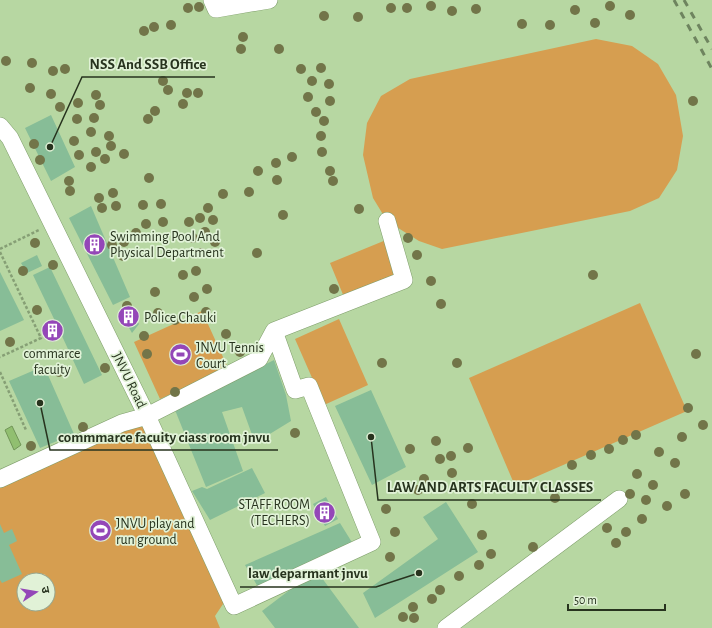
<svg xmlns="http://www.w3.org/2000/svg" width="712" height="628" viewBox="0 0 712 628" font-family="'Alegreya Sans','Noto Sans Devanagari',sans-serif">
<rect width="100%" height="100%" fill="#b7d7a2"/>
<!-- green -->
<path fill="#d69e50" fill-rule="evenodd" d="M596,39L632,46L658,64L676,95L683,136L677,170L659,198L630,211L442,249L419,241L387,221L373,198L363,155L367,123L381,96L410,79Z
M386,240L400,275L344,297L330,263Z
M640,303L687,411L515,486L469,378Z
M202,311L228,368L160,399L134,342Z
M339,319L368,385L324,405L295,339Z
M142,418L229,595L215,616L220,628H0V482ZM24,580H48V604H24Z"/>
<!-- water -->
<path fill="#91bf70" stroke="#719557" d="M12,426L21,445L14,450L5,430Z"/>
<!-- building -->
<path fill="#87bd97" d="M51,115L75,167L51,181L25,128Z
M91,206L130,297L113,305L69,218Z
M37,255L42,266L27,273L21,263Z
M50,267L102,375L84,384L62,336L53,340L47,338L45,334L47,328L56,323L33,275Z
M0,272L24,320L0,331Z
M127,306L139,324L132,333L119,310Z
M274,360L286,395L291,421L255,443L242,407L222,412L243,471L206,487L175,410Z
M44,366L74,434L40,448L9,381Z
M371,390L406,467L372,485L335,406Z
M252,468L265,493L210,520L192,491L202,487L207,489Z
M326,497L338,519L325,526L313,504Z
M446,502L478,552L375,618L363,593L438,539L423,517Z
M340,523L353,544L258,587L245,565Z
M0,524L4,533L12,529L17,541L9,545L22,574L2,583L0,580Z
M316,570L359,628H275L262,611Z"/>
<g fill="none" stroke-linecap="round" stroke-linejoin="round">
<defs>
<path id="minor" d="M212,0L216,9L269,0
M0,126L10,138L147,416L234,606L372,542L309,386L295,390L274,331
M0,479L122,423L147,416L259,359L274,331L404,280L387,221
M446,628L619,499"/>
</defs>
<!-- minor casing -->
<use href="#minor" stroke="#7f9e6b" stroke-width="18"/>
<!-- path -->
<path stroke="#869f75" stroke-width="2.5" stroke-dasharray="3 2" stroke-linecap="butt" d="M0,249L39,230
M0,252L41,338L0,357
M0,372L26,430"/>
<!-- minor -->
<use href="#minor" stroke="#fff" stroke-width="17"/>
<!-- rail -->
<path stroke="#6e845f" stroke-width="3" stroke-dasharray="7 7" stroke-linecap="butt" d="M674,0L712,69
M684,0L712,49"/>
</g>
<!-- trees -->
<g fill="#727549">
<circle cx="431" cy="6" r="5"/>
<circle cx="610" cy="6" r="5"/>
<circle cx="199" cy="7" r="5"/>
<circle cx="188" cy="8" r="5"/>
<circle cx="391" cy="8" r="5"/>
<circle cx="407" cy="8" r="5"/>
<circle cx="476" cy="9" r="5"/>
<circle cx="575" cy="10" r="5"/>
<circle cx="452" cy="11" r="5"/>
<circle cx="630" cy="15" r="5"/>
<circle cx="324" cy="16" r="5"/>
<circle cx="358" cy="17" r="5"/>
<circle cx="595" cy="23" r="5"/>
<circle cx="522" cy="24" r="5"/>
<circle cx="171" cy="25" r="5"/>
<circle cx="550" cy="25" r="5"/>
<circle cx="154" cy="27" r="5"/>
<circle cx="144" cy="31" r="5"/>
<circle cx="243" cy="37" r="5"/>
<circle cx="241" cy="49" r="5"/>
<circle cx="279" cy="49" r="5"/>
<circle cx="6" cy="61" r="5"/>
<circle cx="32" cy="63" r="5"/>
<circle cx="160" cy="64" r="5"/>
<circle cx="321" cy="68" r="5"/>
<circle cx="65" cy="69" r="5"/>
<circle cx="301" cy="69" r="5"/>
<circle cx="53" cy="71" r="5"/>
<circle cx="163" cy="81" r="5"/>
<circle cx="312" cy="81" r="5"/>
<circle cx="329" cy="84" r="5"/>
<circle cx="30" cy="88" r="5"/>
<circle cx="168" cy="90" r="5"/>
<circle cx="187" cy="93" r="5"/>
<circle cx="198" cy="93" r="5"/>
<circle cx="51" cy="94" r="5"/>
<circle cx="96" cy="95" r="5"/>
<circle cx="308" cy="97" r="5"/>
<circle cx="330" cy="101" r="5"/>
<circle cx="693" cy="101" r="5"/>
<circle cx="78" cy="103" r="5"/>
<circle cx="183" cy="104" r="5"/>
<circle cx="100" cy="105" r="5"/>
<circle cx="60" cy="107" r="5"/>
<circle cx="155" cy="111" r="5"/>
<circle cx="316" cy="112" r="5"/>
<circle cx="94" cy="118" r="5"/>
<circle cx="77" cy="119" r="5"/>
<circle cx="148" cy="119" r="5"/>
<circle cx="324" cy="121" r="5"/>
<circle cx="91" cy="132" r="5"/>
<circle cx="109" cy="136" r="5"/>
<circle cx="321" cy="136" r="5"/>
<circle cx="74" cy="141" r="5"/>
<circle cx="34" cy="144" r="5"/>
<circle cx="111" cy="146" r="5"/>
<circle cx="96" cy="152" r="5"/>
<circle cx="322" cy="152" r="5"/>
<circle cx="124" cy="154" r="5"/>
<circle cx="79" cy="155" r="5"/>
<circle cx="292" cy="157" r="5"/>
<circle cx="105" cy="159" r="5"/>
<circle cx="40" cy="160" r="5"/>
<circle cx="276" cy="163" r="5"/>
<circle cx="91" cy="167" r="5"/>
<circle cx="258" cy="171" r="5"/>
<circle cx="330" cy="171" r="5"/>
<circle cx="149" cy="178" r="5"/>
<circle cx="277" cy="180" r="5"/>
<circle cx="69" cy="181" r="5"/>
<circle cx="333" cy="181" r="5"/>
<circle cx="70" cy="191" r="5"/>
<circle cx="249" cy="192" r="5"/>
<circle cx="113" cy="193" r="5"/>
<circle cx="223" cy="194" r="5"/>
<circle cx="99" cy="198" r="5"/>
<circle cx="161" cy="204" r="5"/>
<circle cx="143" cy="205" r="5"/>
<circle cx="116" cy="206" r="5"/>
<circle cx="102" cy="208" r="5"/>
<circle cx="208" cy="208" r="5"/>
<circle cx="359" cy="209" r="5"/>
<circle cx="283" cy="215" r="5"/>
<circle cx="200" cy="218" r="5"/>
<circle cx="213" cy="220" r="5"/>
<circle cx="163" cy="222" r="5"/>
<circle cx="189" cy="222" r="5"/>
<circle cx="146" cy="224" r="5"/>
<circle cx="205" cy="232" r="5"/>
<circle cx="136" cy="233" r="5"/>
<circle cx="193" cy="238" r="5"/>
<circle cx="408" cy="238" r="5"/>
<circle cx="124" cy="242" r="5"/>
<circle cx="215" cy="242" r="5"/>
<circle cx="35" cy="243" r="5"/>
<circle cx="112" cy="245" r="5"/>
<circle cx="201" cy="253" r="5"/>
<circle cx="257" cy="253" r="5"/>
<circle cx="417" cy="255" r="5"/>
<circle cx="123" cy="256" r="5"/>
<circle cx="53" cy="265" r="5"/>
<circle cx="23" cy="271" r="5"/>
<circle cx="196" cy="271" r="5"/>
<circle cx="183" cy="275" r="5"/>
<circle cx="593" cy="275" r="5"/>
<circle cx="431" cy="281" r="5"/>
<circle cx="207" cy="289" r="5"/>
<circle cx="334" cy="289" r="5"/>
<circle cx="155" cy="292" r="5"/>
<circle cx="194" cy="297" r="5"/>
<circle cx="441" cy="304" r="5"/>
<circle cx="127" cy="306" r="5"/>
<circle cx="37" cy="310" r="5"/>
<circle cx="206" cy="312" r="5"/>
<circle cx="158" cy="313" r="5"/>
<circle cx="175" cy="320" r="5"/>
<circle cx="226" cy="334" r="5"/>
<circle cx="144" cy="336" r="5"/>
<circle cx="10" cy="342" r="5"/>
<circle cx="240" cy="352" r="5"/>
<circle cx="147" cy="354" r="5"/>
<circle cx="696" cy="354" r="5"/>
<circle cx="382" cy="363" r="5"/>
<circle cx="457" cy="363" r="5"/>
<circle cx="105" cy="368" r="5"/>
<circle cx="59" cy="372" r="5"/>
<circle cx="175" cy="392" r="5"/>
<circle cx="688" cy="408" r="5"/>
<circle cx="703" cy="425" r="5"/>
<circle cx="83" cy="427" r="5"/>
<circle cx="295" cy="433" r="5"/>
<circle cx="636" cy="435" r="5"/>
<circle cx="682" cy="437" r="5"/>
<circle cx="623" cy="440" r="5"/>
<circle cx="436" cy="441" r="5"/>
<circle cx="31" cy="446" r="5"/>
<circle cx="468" cy="448" r="5"/>
<circle cx="410" cy="449" r="5"/>
<circle cx="609" cy="449" r="5"/>
<circle cx="659" cy="452" r="5"/>
<circle cx="591" cy="455" r="5"/>
<circle cx="451" cy="456" r="5"/>
<circle cx="440" cy="459" r="5"/>
<circle cx="675" cy="463" r="5"/>
<circle cx="572" cy="465" r="5"/>
<circle cx="452" cy="473" r="5"/>
<circle cx="637" cy="474" r="5"/>
<circle cx="424" cy="479" r="5"/>
<circle cx="463" cy="485" r="5"/>
<circle cx="653" cy="485" r="5"/>
<circle cx="588" cy="487" r="5"/>
<circle cx="418" cy="490" r="5"/>
<circle cx="630" cy="494" r="5"/>
<circle cx="685" cy="494" r="5"/>
<circle cx="555" cy="498" r="5"/>
<circle cx="646" cy="500" r="5"/>
<circle cx="472" cy="504" r="5"/>
<circle cx="667" cy="506" r="5"/>
<circle cx="386" cy="509" r="5"/>
<circle cx="642" cy="519" r="5"/>
<circle cx="607" cy="528" r="5"/>
<circle cx="395" cy="532" r="5"/>
<circle cx="626" cy="532" r="5"/>
<circle cx="482" cy="535" r="5"/>
<circle cx="616" cy="543" r="5"/>
<circle cx="533" cy="547" r="5"/>
<circle cx="491" cy="554" r="5"/>
<circle cx="390" cy="557" r="5"/>
<circle cx="479" cy="565" r="5"/>
<circle cx="349" cy="575" r="5"/>
<circle cx="459" cy="576" r="5"/>
<circle cx="440" cy="590" r="5"/>
<circle cx="432" cy="599" r="5"/>
<circle cx="413" cy="607" r="5"/>
<circle cx="403" cy="617" r="5"/>
<circle cx="414" cy="618" r="5"/>
</g>
<!-- icons -->
<defs>
<symbol id="building-disc" viewBox="-11 -11 22 22"><circle r="9.5" fill="#9447b8" stroke="#e1f2d7"/><path d="M-4-6H4V6H1V3H-1V6H-4ZM-2.5-4.3h1.7v1.8h-1.7ZM.8-4.3h1.7v1.8H.8ZM-2.5-1h1.7V.8h-1.7ZM.8-1h1.7V.8H.8Z" fill="#fff"/></symbol>
<symbol id="stadium-disc" viewBox="-11 -11 22 22"><circle r="9.5" fill="#9447b8" stroke="#e1f2d7"/><path d="M0-5a6.5 5 0 1 0 0 10a6.5 5 0 1 0 0-10ZM-3.5-1.8h7v3.6h-7Z" fill="#fff"/></symbol>
</defs>
<g fill-rule="evenodd">
<use href="#building-disc" x="82" y="232" width="25" height="25"/>
<use href="#building-disc" x="116" y="304" width="25" height="25"/>
<use href="#building-disc" x="40" y="318" width="25" height="25"/>
<use href="#stadium-disc" x="168" y="342" width="25" height="25"/>
<use href="#building-disc" x="312" y="500" width="25" height="25"/>
<use href="#stadium-disc" x="88" y="518" width="25" height="25"/>
</g>
<g text-anchor="middle" stroke-width="3.5" stroke-linejoin="round" paint-order="stroke">
<!-- poi labels -->
<g font-size="14" fill="#27331e" stroke="#e1f2d7" text-anchor="start">
<text x="110" y="241">Swimming Pool And<tspan x="110" dy="16">Physical Department</tspan></text>
<text x="144" y="322">Police Chauki</text>
<text x="196" y="352">JNVU Tennis<tspan x="196" dy="16">Court</tspan></text>
<text x="52" y="358" text-anchor="middle">commarce<tspan x="52" dy="16">facuity</tspan></text>
<text x="310" y="509" text-anchor="end">STAFF ROOM<tspan x="310" dy="16">(TECHERS)</tspan></text>
<text x="116" y="528">JNVU play and<tspan x="116" dy="16">run ground</tspan></text>
</g>
<!-- street labels -->
<g font-size="14" fill="#27331e" stroke="#e1f2d7">
<text transform="translate(130 380) rotate(64)" y="5">JNVU Road</text>
</g>
</g>
<!-- callouts -->
<path fill="none" stroke="#27331e" stroke-width="1.5" d="M50 147L82 77H215M40 403L50 450H278M371 437L378 500H601M419 573L376 587H240"/>
<g fill="#27331e" stroke="#e1f2d7" stroke-width="1.5">
<circle cx="50" cy="147" r="4"/>
<circle cx="40" cy="403" r="4"/>
<circle cx="371" cy="437" r="4"/>
<circle cx="419" cy="573" r="4"/>
</g>
<g font-size="15" text-anchor="middle" font-weight="bold" fill="#27331e" stroke="#e1f2d7" stroke-width="3.5" stroke-linejoin="round" paint-order="stroke">
<text x="148" y="69">NSS And SSB Office</text>
<text x="164" y="442">commmarce facuity ciass room jnvu</text>
<text x="490" y="492">LAW AND ARTS FACULTY CLASSES</text>
<text x="308" y="578">law deparmant jnvu</text>
</g>
<!-- north arrow -->
<g transform="translate(36 592) rotate(78)"><circle r="19" fill="#e1f2d7" stroke="#97a68d"/>
<path d="M0-3L7 15L0 10L-7 15Z" fill="#9447b8"/>
<text y="-6" font-size="11" font-weight="bold" text-anchor="middle" fill="#27331e">उ</text>
</g>
<!-- scale -->
<path d="M568 604v6h97v-6" fill="none" stroke="#27331e" stroke-width="2"/>
<text x="574" y="604" font-size="12" fill="#27331e" stroke="#e1f2d7" stroke-width="3" paint-order="stroke">50 m</text>
</svg>
